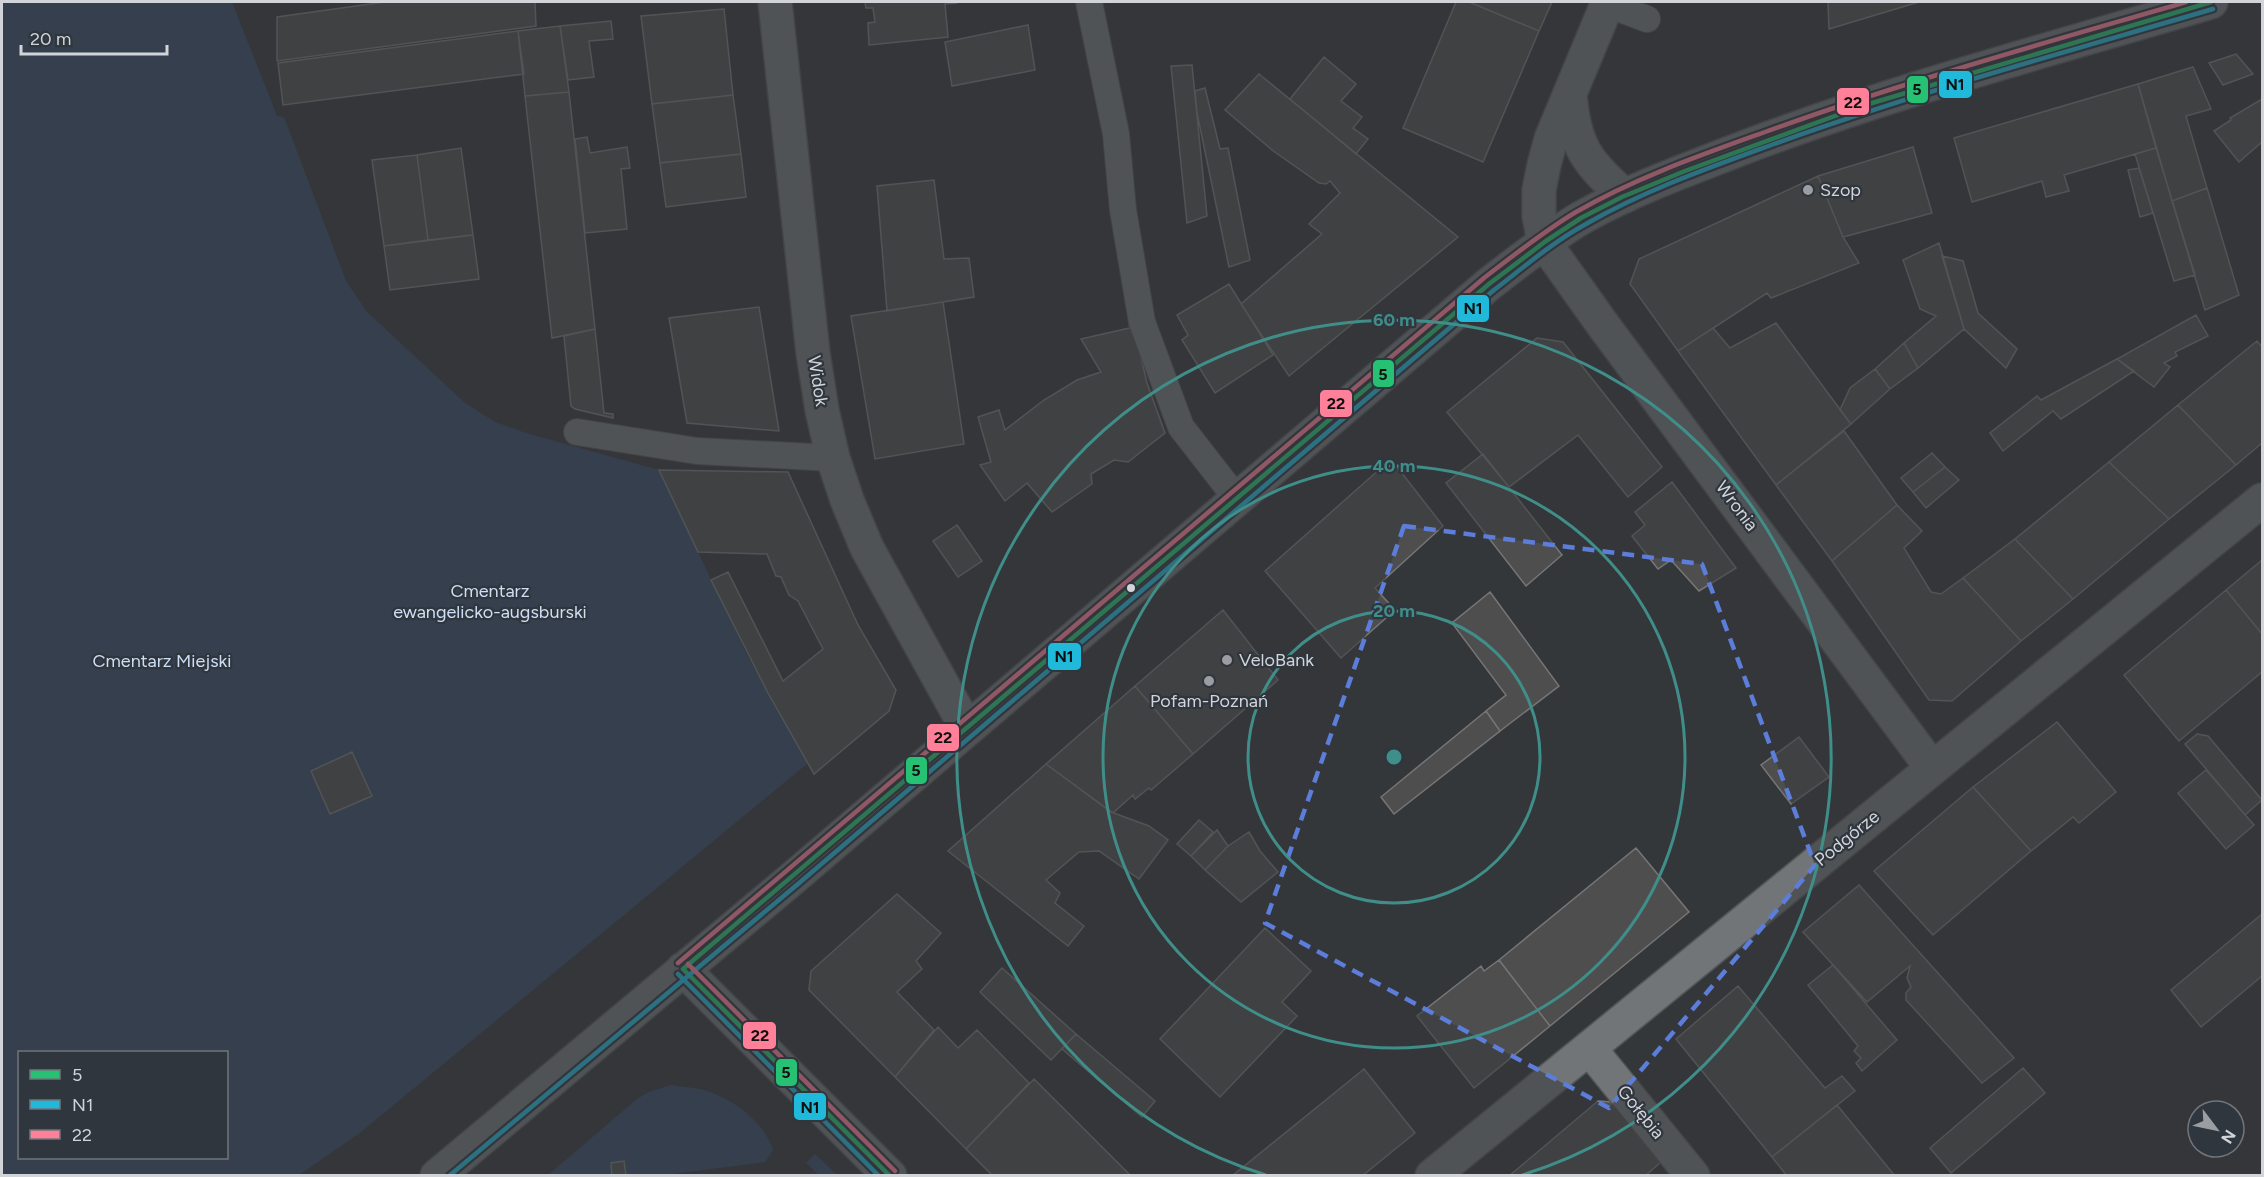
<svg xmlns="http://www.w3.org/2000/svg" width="2264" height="1177" viewBox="0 0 2264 1177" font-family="Figtree,sans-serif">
<rect width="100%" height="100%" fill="#34373a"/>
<!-- green -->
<path fill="#374b64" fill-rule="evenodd" d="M2,2H232L277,116L284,117L346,281L367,312L465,403L495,422L526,433L659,470L747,655L808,763L361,1132L299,1175L2,1176ZM20,1052H226V1158H20Z
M671,1085C680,1087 690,1087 699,1089C728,1095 764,1120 773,1150L765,1162L664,1175H626L624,1161L611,1163L612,1175L547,1176L637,1099L649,1092Z
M815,1154L837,1175H819L806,1163Z"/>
<!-- building -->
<path fill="#4e4e4e" stroke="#767676" stroke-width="1.5" d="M385,2H535L536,26L277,61V17Z
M865,2H957V3L945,4L948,37L869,45L868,23L875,22L873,8H866Z
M1456,2H1469L1539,31L1483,162L1403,128Z
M1469,2H1552L1539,31Z
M1828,2H1919L1829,29Z
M724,9L733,95L652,104L641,16Z
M611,21L613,39L589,41L594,77L568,80L560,26Z
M1028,25L1035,70L952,86L945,42Z
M560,26L569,92L525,96L518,31Z
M518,31L524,74L283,105L278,63Z
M2236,54L2253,74L2223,85L2209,63Z
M1324,57L1356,84L1341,101L1362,117L1353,128L1368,139L1356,154L1290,99Z
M1192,65L1207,216L1187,223L1171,66Z
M2193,67L2211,109L2186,116L2207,188L2172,201L2138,84Z
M1259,74L1458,237L1289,376L1241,304L1322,234L1309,224L1340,193L1330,181L1326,184L1319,183L1272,150L1225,110Z
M2138,84L2156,148L2064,175L2069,191L2046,197L2042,181L1972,202L1954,138Z
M1205,88L1220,149L1228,148L1250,260L1229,267L1197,113L1195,91Z
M569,92L595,329L552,338L525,96Z
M733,95L741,154L660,163L652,104Z
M2262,99V142L2239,162L2214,131L2231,120L2230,118Z
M587,137L590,153L627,147L630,168L621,169L627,229L585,233L575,139Z
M1913,147L1932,213L1843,237L1818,176Z
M461,148L473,235L428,240L417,155Z
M2156,148L2195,275L2174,281L2135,154Z
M741,154L746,197L666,207L660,163Z
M417,155L428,240L384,246L372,160Z
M2139,168L2153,213L2140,217L2128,170Z
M1818,176L1843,237L1859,263L1771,298L1767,293L1678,351L1630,284L1639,259Z
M934,180L944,259L969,258L974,297L887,311L877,186Z
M2207,188L2239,295L2205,310L2172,201Z
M473,235L479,279L390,290L384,246Z
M1939,243L1964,329L1918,368L1904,343L1936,316L1920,309L1903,260Z
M1942,256L1963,261L1978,313L2017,349L2006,368L1964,329Z
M1229,284L1273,355L1215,393L1182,340L1188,335L1177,315Z
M943,302L964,444L875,459L851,316Z
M759,307L779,431L687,423L669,318Z
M2196,315L2208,336L2175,352L2177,356L2164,363L2170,367L2154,387L2117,359Z
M1776,323L1851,424L1776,485L1678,351L1713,328L1730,348Z
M1134,327L1147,383L1165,433L1128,462L1114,460L1091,474L1092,484L1052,512L1027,483L1005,501L980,465L991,462L978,417L999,410L1005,430L1044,400L1077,380L1101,372L1081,339Z
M595,329L604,413L613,414V418L575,409L571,406L564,336Z
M1537,338L1563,342L1662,467L1628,497L1578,435L1509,487L1447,412Z
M2257,341L2262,347V443L2236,465L2178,405Z
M1904,343L1918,368L1890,389L1875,369Z
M2117,359L2134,371L2061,419L2053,411L2003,451L1990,433L2037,396L2041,400Z
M1875,369L1890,389L1851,424L1840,410L1850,388Z
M2178,405L2236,465L2169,519L2109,462Z
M1844,431L1897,505L1832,561L1776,485Z
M1932,453L1945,467L1913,492L1901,478Z
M1483,454L1562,555L1526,586L1446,483Z
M1391,459L1443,526L1375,588L1395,610L1341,658L1265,571Z
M2109,462L2169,519L2073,599L2015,539Z
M1945,467L1959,480L1926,508L1913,492Z
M659,470L788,472L858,625L896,690L889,711L814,774L768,693L711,580L728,572L783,681L823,649L798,601L789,595L781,577L776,576L767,554L698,552Z
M1672,482L1736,568L1699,591L1671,560L1658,569L1632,536L1645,525L1635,512Z
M1897,505L1922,531L1904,548L1931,592L1941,594L1963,578L2021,641L1952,701L1929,700L1832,561Z
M957,525L982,561L958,577L933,541Z
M2015,539L2073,599L2021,641L1963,578Z
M2262,560V634L2226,590Z
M2226,590L2262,634V672L2179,741L2124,675Z
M1490,592L1559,686L1500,731L1486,711L1506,695L1452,623Z
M1223,610L1278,680L1193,754L1135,686Z
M1135,686L1193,754L1151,790L1149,788L1135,799L1133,795L1113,813L1046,764Z
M1486,711L1500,731L1394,814L1381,797Z
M2057,722L2116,792L2079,823L2073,817L2031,851L1973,787Z
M2197,734L2208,736L2262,800L2245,815L2185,744Z
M1799,737L1829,777L1791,804L1761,765Z
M352,752L372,796L330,814L311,771Z
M1046,764L1111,812L1149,826L1168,840L1139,879L1099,851L1079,852L1046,880L1060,893L1055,903L1084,926L1068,946L948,851Z
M2206,770L2254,825L2226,849L2178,793Z
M1973,787L2031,851L1933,935L1874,871Z
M1199,820L1213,832L1191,856L1177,844Z
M1217,830L1228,846L1205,870L1191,856Z
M1249,832L1260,851L1278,872L1241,902L1205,870L1228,846Z
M1636,848L1689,912L1550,1026L1499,960Z
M1859,885L2014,1058L1982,1083L1906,1000V993L1911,987L1907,978L1910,966L1867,1002L1803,932Z
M897,894L941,933L916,961L922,969L897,992L934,1030L895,1077L809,990L811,971Z
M2262,914V976L2201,1027L2171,990Z
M1265,928L1311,971L1282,1002L1297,1016L1220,1097L1160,1039Z
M1499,960L1550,1026L1474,1088L1417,1016L1481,966L1484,971Z
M1833,965L1897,1040L1862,1071L1856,1063L1861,1058L1854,1051L1858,1046L1808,985Z
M1002,968L1076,1034L1051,1060L980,992Z
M1738,986L1825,1088L1842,1076L1855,1091L1772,1157L1676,1039Z
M938,1027L958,1048L977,1030L1029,1083L966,1149L895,1077Z
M1076,1034L1155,1101L1142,1117L1062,1049Z
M2023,1068L2045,1093L1951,1173L1930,1148Z
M1364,1069L1415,1133L1362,1176H1232Z
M1034,1079L1131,1176H993L966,1149Z
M1598,1101L1612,1102L1661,1162L1645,1176H1509Z
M1837,1105L1895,1176H1787L1772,1157Z
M624,1161L626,1176H612L611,1163Z"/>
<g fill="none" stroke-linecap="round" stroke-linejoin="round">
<defs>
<path id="lane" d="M1089,2L1116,134L1123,210L1142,322L1181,427L1237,499
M1607,4L1647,19
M577,432L697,451L833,458"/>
<path id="street" d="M775,2L813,353L822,410L833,458L847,500L867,548L967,729
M1608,2L1551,139L1544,165L1539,190V216L1544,242L1603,325L1932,768
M1570,94C1574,146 1587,163 1625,196
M1589,1048L1693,1176
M1432,1176L2262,500"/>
<path id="secondary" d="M683,969L890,1176
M437,1176L793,878L1489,284C1519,261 1549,237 1581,218C1634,188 1692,168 1748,146C1899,89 2056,48 2211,2"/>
</defs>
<!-- lane casing -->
<use href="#lane" stroke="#535659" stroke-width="28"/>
<!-- street casing -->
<use href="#street" stroke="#535659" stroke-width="36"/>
<!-- secondary casing -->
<use href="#secondary" stroke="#535659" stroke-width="36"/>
<!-- lane -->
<use href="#lane" stroke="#727578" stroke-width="26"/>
<!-- street -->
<use href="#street" stroke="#727578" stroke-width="33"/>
<!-- secondary -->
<use href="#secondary" stroke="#727578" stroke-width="33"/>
<defs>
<path id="bus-1" d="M683,969L1489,284L1546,241L1581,218L1622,197L1685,171L1862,106L2211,2
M683,969L890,1176"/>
<path id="bus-2" d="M678,974L879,1176
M449,1176L798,884L1494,290C1524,267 1553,242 1586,224C1645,190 1711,167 1774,144C1918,92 2066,52 2213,9"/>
<path id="bus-3" d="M678,963L1484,278C1514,255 1544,231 1576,212C1635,178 1701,155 1765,132C1903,82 2045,43 2186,2
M688,964L895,1171"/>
</defs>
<!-- bus-1 casing -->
<use href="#bus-1" stroke="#30363e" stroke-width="9"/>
<!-- bus-2 casing -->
<use href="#bus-2" stroke="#30363e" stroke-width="9"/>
<!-- bus-3 casing -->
<use href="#bus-3" stroke="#30363e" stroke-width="9"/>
<!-- bus-1 -->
<use href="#bus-1" stroke="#26c172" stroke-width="4.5"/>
<!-- bus-2 -->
<use href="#bus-2" stroke="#20b9da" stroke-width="4.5"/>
<!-- bus-3 -->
<use href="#bus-3" stroke="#ff8098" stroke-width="4.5"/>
</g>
<!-- marked area -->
<path d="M0 0H2264V1177H0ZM1404,526L1702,564L1815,865L1609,1108L1265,923Z" fill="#34373a" fill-opacity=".55" fill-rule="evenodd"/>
<path fill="none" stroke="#5c7dd9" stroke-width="4.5" stroke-dasharray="12 8" stroke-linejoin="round" d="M1404,526L1702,564L1815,865L1609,1108L1265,923Z"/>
<!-- distance rings -->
<g fill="none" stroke="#408e89" stroke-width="3">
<circle cx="1394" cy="757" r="146"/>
<circle cx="1394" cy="757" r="291"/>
<path d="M1266 1175A437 437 0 1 1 1522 1175"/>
</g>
<!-- markers -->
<g fill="#9a9ea2" stroke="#30363e" stroke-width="2">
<circle cx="1808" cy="190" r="6"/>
<circle cx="1227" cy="660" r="6"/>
<circle cx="1209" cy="681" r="6"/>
</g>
<circle fill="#d1d5da" stroke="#30363e" stroke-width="2" cx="1131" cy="588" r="5"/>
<g text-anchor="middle" stroke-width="4.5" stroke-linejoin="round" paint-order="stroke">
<!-- poi labels -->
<g font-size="18" fill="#d1d5da" stroke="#30363e" text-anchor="start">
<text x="1820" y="196">Szop</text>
<text x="1239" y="666">VeloBank</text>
<text x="1209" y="707" text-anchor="middle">Pofam-Poznań</text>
</g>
<!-- street labels -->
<g font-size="18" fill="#d1d5da" stroke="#30363e">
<text transform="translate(818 381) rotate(81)" y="6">Widok</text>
<text transform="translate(1737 506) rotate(53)" y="6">Wronia</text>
<text transform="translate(1847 838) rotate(-39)" y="6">Podgórze</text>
<text transform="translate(1641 1112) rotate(51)" y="6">Gołębia</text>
</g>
<!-- park labels -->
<g font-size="18" fill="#cddef6" stroke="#30363e">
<text x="490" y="597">Cmentarz<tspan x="490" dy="21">ewangelicko-augsburski</tspan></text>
<text x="162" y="667">Cmentarz Miejski</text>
</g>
</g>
<circle cx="1394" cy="757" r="9" fill="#408e89" stroke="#30363e" stroke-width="3"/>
<g font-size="18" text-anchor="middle" font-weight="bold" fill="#408e89" stroke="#30363e" stroke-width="4.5" stroke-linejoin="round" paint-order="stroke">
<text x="1394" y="326">60 m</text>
<text x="1394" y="472">40 m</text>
<text x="1394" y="617">20 m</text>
</g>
<g stroke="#30363e" stroke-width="2">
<rect x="1938" y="70" width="35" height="29" rx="6" fill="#20b9da"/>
<rect x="1906" y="75" width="23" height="29" rx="6" fill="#26c172"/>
<rect x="1836" y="87" width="34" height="29" rx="6" fill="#ff8098"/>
<rect x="1456" y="294" width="34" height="29" rx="6" fill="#20b9da"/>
<rect x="1372" y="359" width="23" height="29" rx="6" fill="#26c172"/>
<rect x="1319" y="389" width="34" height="29" rx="6" fill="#ff8098"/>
<rect x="1047" y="642" width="35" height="29" rx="6" fill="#20b9da"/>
<rect x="926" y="723" width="34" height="29" rx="6" fill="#ff8098"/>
<rect x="905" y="756" width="23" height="29" rx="6" fill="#26c172"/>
<rect x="742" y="1021" width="35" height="29" rx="6" fill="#ff8098"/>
<rect x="775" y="1058" width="23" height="29" rx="6" fill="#26c172"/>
<rect x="793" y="1092" width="34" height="29" rx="6" fill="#20b9da"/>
</g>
<g font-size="16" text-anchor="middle" font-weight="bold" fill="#111">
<text x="1955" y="90">N1</text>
<text x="1917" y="95">5</text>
<text x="1853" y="108">22</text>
<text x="1473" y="314">N1</text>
<text x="1383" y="380">5</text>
<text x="1336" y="409">22</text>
<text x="1064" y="662">N1</text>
<text x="943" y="743">22</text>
<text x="916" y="776">5</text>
<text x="760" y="1041">22</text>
<text x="786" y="1078">5</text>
<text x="810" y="1113">N1</text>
</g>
<!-- border -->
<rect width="2264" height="1177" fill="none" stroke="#d1d5da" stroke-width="6"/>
<!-- legend -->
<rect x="18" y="1051" width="210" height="108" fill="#30363e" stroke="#70767c" stroke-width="1.5"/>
<rect x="30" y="1070" width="30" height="9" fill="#26c172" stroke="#70767c" stroke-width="1.5"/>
<text x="72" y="1081" font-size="18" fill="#d1d5da">5</text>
<rect x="30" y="1100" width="30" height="9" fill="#20b9da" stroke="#70767c" stroke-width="1.5"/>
<text x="72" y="1111" font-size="18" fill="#d1d5da">N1</text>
<rect x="30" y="1130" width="30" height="9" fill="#ff8098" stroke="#70767c" stroke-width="1.5"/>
<text x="72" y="1141" font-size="18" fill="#d1d5da">22</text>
<!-- north arrow -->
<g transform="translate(2216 1129) rotate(122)"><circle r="28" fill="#30363e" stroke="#70767c" stroke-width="1.5"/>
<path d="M0-4.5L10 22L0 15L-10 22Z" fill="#9a9ea2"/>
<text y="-9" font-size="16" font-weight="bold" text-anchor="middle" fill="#d1d5da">N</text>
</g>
<!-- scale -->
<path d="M21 45v9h146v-9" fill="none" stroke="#d1d5da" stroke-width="3"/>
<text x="30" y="45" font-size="18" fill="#d1d5da" stroke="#30363e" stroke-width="4.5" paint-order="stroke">20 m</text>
</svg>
